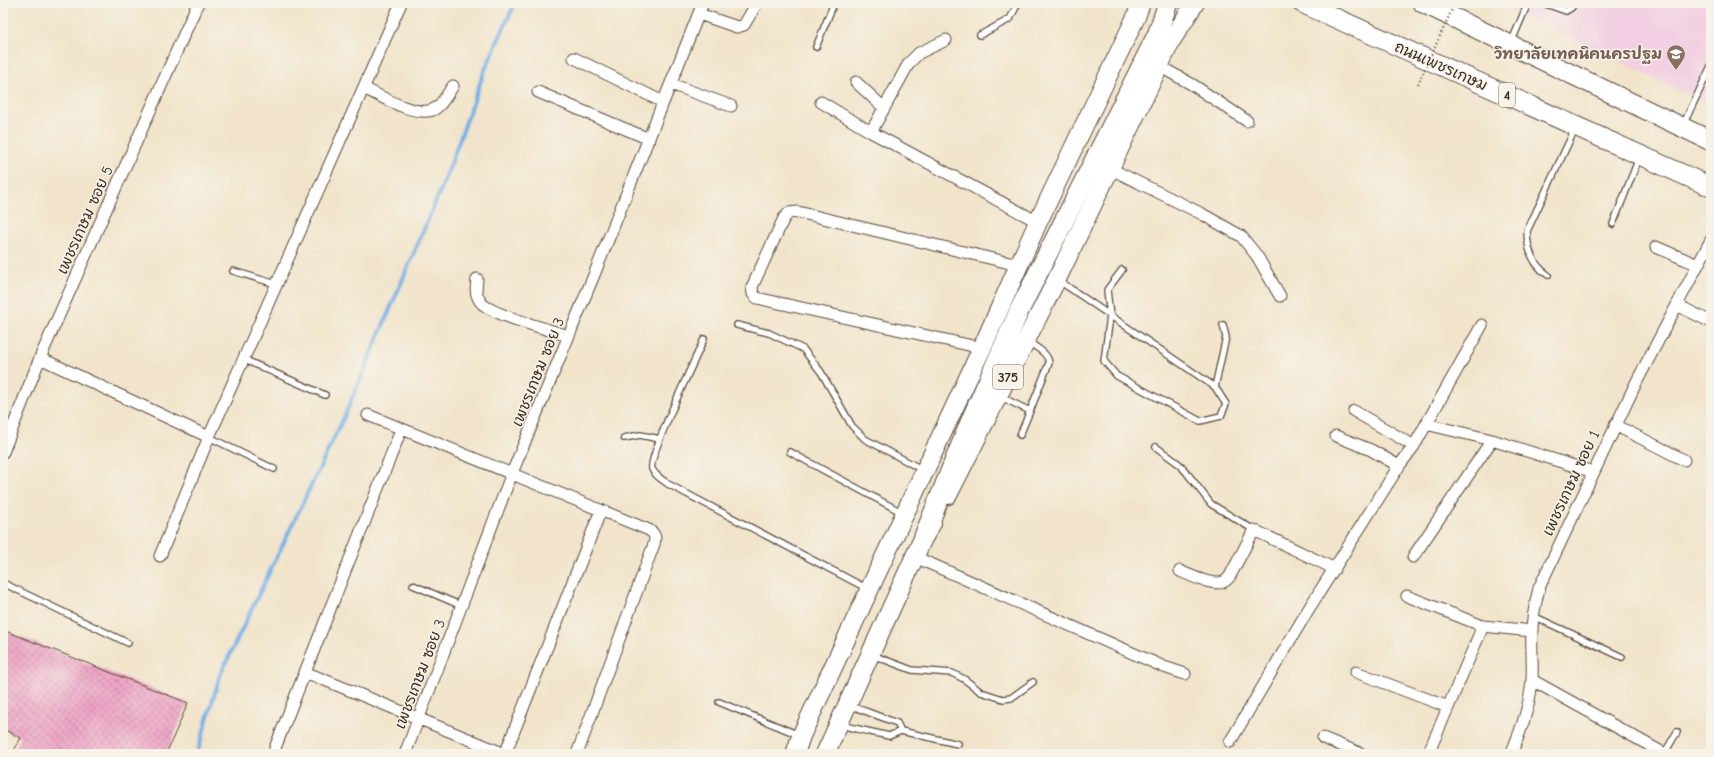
<svg xmlns="http://www.w3.org/2000/svg" width="1714" height="757" viewBox="0 0 1714 757" font-family="'Comic Neue','Playpen Sans Thai',sans-serif">
<defs>
<pattern id="building-cross-hatch" width="8" height="8" patternUnits="userSpaceOnUse"><rect width="8" height="8" fill="#ee9cc3"/><path d="M0 0l8 8M0 8l8-8" fill="none" stroke="#c27f9e"/></pattern>
</defs>
<rect width="100%" height="100%" fill="#f7f3e8"/>
<filter id="ink" filterUnits="userSpaceOnUse"><feTurbulence type="fractalNoise" baseFrequency=".025" numOctaves="2"/><feDisplacementMap in="SourceGraphic" scale="8" xChannelSelector="R" yChannelSelector="G"/><feConvolveMatrix kernelMatrix="1 2 1 2 8 2 1 2 1" color-interpolation-filters="sRGB"/></filter>
<filter id="wash" filterUnits="userSpaceOnUse"><feTurbulence type="fractalNoise" baseFrequency=".012" numOctaves="4" result="noise"/><feDisplacementMap in="SourceGraphic" scale="16" xChannelSelector="R" yChannelSelector="G"/><feGaussianBlur stdDeviation="0.9" result="paint"/><feColorMatrix in="noise" values="0 0 0 0 0 0 0 0 0 0 0 0 0 0 0 0 0 1.4 0 .05"/><feComposite in="paint" operator="in"/></filter>
<g filter="url(#wash)">
<rect width="100%" height="100%" fill="#f1e4ca"/>
<!-- built -->
<path fill="#f2cfe2" d="M1495,3H1711V105L1569,37Z"/>
<g fill="none" stroke-linecap="round" stroke-linejoin="round">
<!-- stream -->
<path stroke="#74b1e6" stroke-width="4" d="M197,754L220,675L346,413L446,177L484,72L515,3"/>
</g>
<g id="blocks">
<!-- building -->
<path fill="url(#building-cross-hatch)" d="M3,630L188,703L166,754H12L21,738L3,729Z"/>
</g>
</g>
<g filter="url(#ink)">
<use href="#blocks" fill-opacity="0" stroke="#564638" stroke-width="1"/>
<g fill="none" stroke-linecap="round" stroke-linejoin="round">
<defs>
<path id="service" d="M1543,3L1566,11L1571,8L1575,3
M980,35L1010,19L1018,3
M1511,43L1528,3
M816,47L834,3
M1683,125L1711,66
M1613,224L1639,158
M233,271L276,284
M1548,275C1533,265 1527,249 1527,231L1575,129
M1058,280L1215,387L1226,404L1221,416L1200,421L1117,376L1104,361L1110,316L1107,290L1122,270
M737,325L769,333L803,349L821,372L852,426L865,439L923,470
M704,339C697,356 647,458 652,469C655,476 663,480 668,484L866,588
M1028,342C1036,347 1048,353 1049,363L1030,411
M243,359L325,395
M1215,387L1226,337L1223,325
M1001,397L1030,411L1020,435
M209,437L274,469
M624,438L640,435L660,439
M1156,447L1179,464L1187,473L1211,504L1254,530
M790,452L903,513
M3,583L128,643
M413,585L462,606
M1533,616L1622,657
M872,655L912,670L952,673L964,679L981,692L1003,699L1011,698L1033,682
M719,702L799,735
M849,705L897,723L901,731
M840,725L889,736L901,731L958,744
M1664,754L1677,732"/>
<path id="minor" d="M699,14L737,27L744,25L757,3
M574,58L663,102
M1159,66L1193,85L1247,121
M856,82L884,108
M671,84L731,106
M364,88C380,96 420,120 436,108C443,103 448,93 453,86
M538,92L649,139
M821,102L871,132L1038,222
M871,132L909,63L919,53L946,40
M1109,168L1202,214L1241,236L1257,256L1280,296
M1656,247L1698,265
M477,279C476,287 475,294 480,301C487,314 551,330 569,336
M1677,305L1711,322
M982,348L757,298L753,294L752,287L784,218L789,213L798,212L1018,265
M40,358L209,437
M1354,411L1414,446
M368,415L649,530C655,534 656,537 654,544L577,754
M1426,424L1492,440L1593,472
M1615,425L1684,460
M1336,436L1371,450L1399,466
M3,452L40,358L198,3
M160,556L209,437L401,3
M915,557L1164,667L1185,674
M1413,557L1492,440
M1180,571C1189,575 1212,586 1223,582C1226,581 1228,579 1230,576L1254,530L1335,569
M1407,596L1483,626L1532,631
M305,672L505,754
M1356,672L1448,707
M1532,680L1665,754
M1323,738L1362,754
M1230,742L1308,610L1399,466L1414,446L1482,325
M275,748L401,430
M405,754L512,473L594,275L703,3
M505,754L601,510
M1428,754L1483,626
M1511,754C1521,731 1530,706 1532,680C1533,664 1531,647 1532,631C1532,616 1536,602 1539,588L1636,383L1711,240"/>
<path id="primary" d="M948,495L1057,279L1171,41L1195,3
M795,754L801,736L982,348L1038,222L1136,17L1141,3
M825,754L924,536L932,523"/>
<path id="trunk" d="M1302,3L1711,187
M1423,3L1711,141
M924,536L973,415L1020,309L1157,35L1168,3"/>
</defs>
<!-- service casing -->
<use href="#service" stroke="#564638" stroke-width="8"/>
<!-- minor casing -->
<use href="#minor" stroke="#564638" stroke-width="13"/>
<!-- primary casing -->
<use href="#primary" stroke="#564638" stroke-width="20"/>
<!-- trunk casing -->
<use href="#trunk" stroke="#564638" stroke-width="21"/>
<!-- service -->
<use href="#service" stroke="#fff" stroke-width="5.5"/>
<!-- minor -->
<use href="#minor" stroke="#fff" stroke-width="11"/>
<!-- primary -->
<use href="#primary" stroke="#fff" stroke-width="18"/>
<!-- trunk -->
<use href="#trunk" stroke="#fff" stroke-width="19"/>
<!-- path-bridge -->
<path stroke="#564638" stroke-width="2.5" stroke-dasharray="1 3" stroke-linecap="butt" d="M1418,84L1455,3"/>
</g>
</g>
<!-- icons -->
<defs>
<symbol id="university-pin" viewBox="-11 -11 22 30"><path d="M0 17L-7.5 6A9.5 9.5 0 1 1 7.5 6Z" fill="#8d6e63" stroke="#f7f3e8"/><path d="M0-5L7-2L0 1L-7-2ZM-4 1L0 2.5L4 1V4Q0 6-4 4Z" fill="#fff"/></symbol>
</defs>
<g fill-rule="evenodd">
<use href="#university-pin" x="1665" y="43" width="22" height="30"/>
</g>
<g text-anchor="middle" stroke-width="3" stroke-linejoin="round" paint-order="stroke">
<!-- shield labels -->
<g fill="#f7f3e8" stroke="#73665b" stroke-width="1">
<rect x="1499" y="83" width="16" height="24" rx="3"/>
<rect x="993" y="365" width="30" height="24" rx="3"/>
</g>
<g font-size="14" font-weight="bold" fill="#3b2a1e">
<text x="1507" y="100">4</text>
<text x="1008" y="382">375</text>
</g>
<!-- education labels -->
<g font-size="15" font-weight="bold" fill="#785e54" stroke="#f7f3e8" text-anchor="end">
<text x="1662" y="59">วิทยาลัยเทคนิคนครปฐม</text>
</g>
<!-- street labels -->
<g font-size="15" fill="#3b2a1e" stroke="#f7f3e8">
<text transform="translate(1441 66) rotate(24)" y="5">ถนนเพชรเกษม</text>
<text transform="translate(85 220) rotate(-66)" y="5">เพชรเกษม ซอย 5</text>
<text transform="translate(538 372) rotate(-68)" y="5">เพชรเกษม ซอย 3</text>
<text transform="translate(1571 483) rotate(-65)" y="5">เพชรเกษม ซอย 1</text>
<text transform="translate(420 674) rotate(-69)" y="5">เพชรเกษม ซอย 3</text>
</g>
</g>
<!-- margin -->
<rect width="1714" height="757" fill="none" stroke="#f7f3e8" stroke-width="16"/>
</svg>
